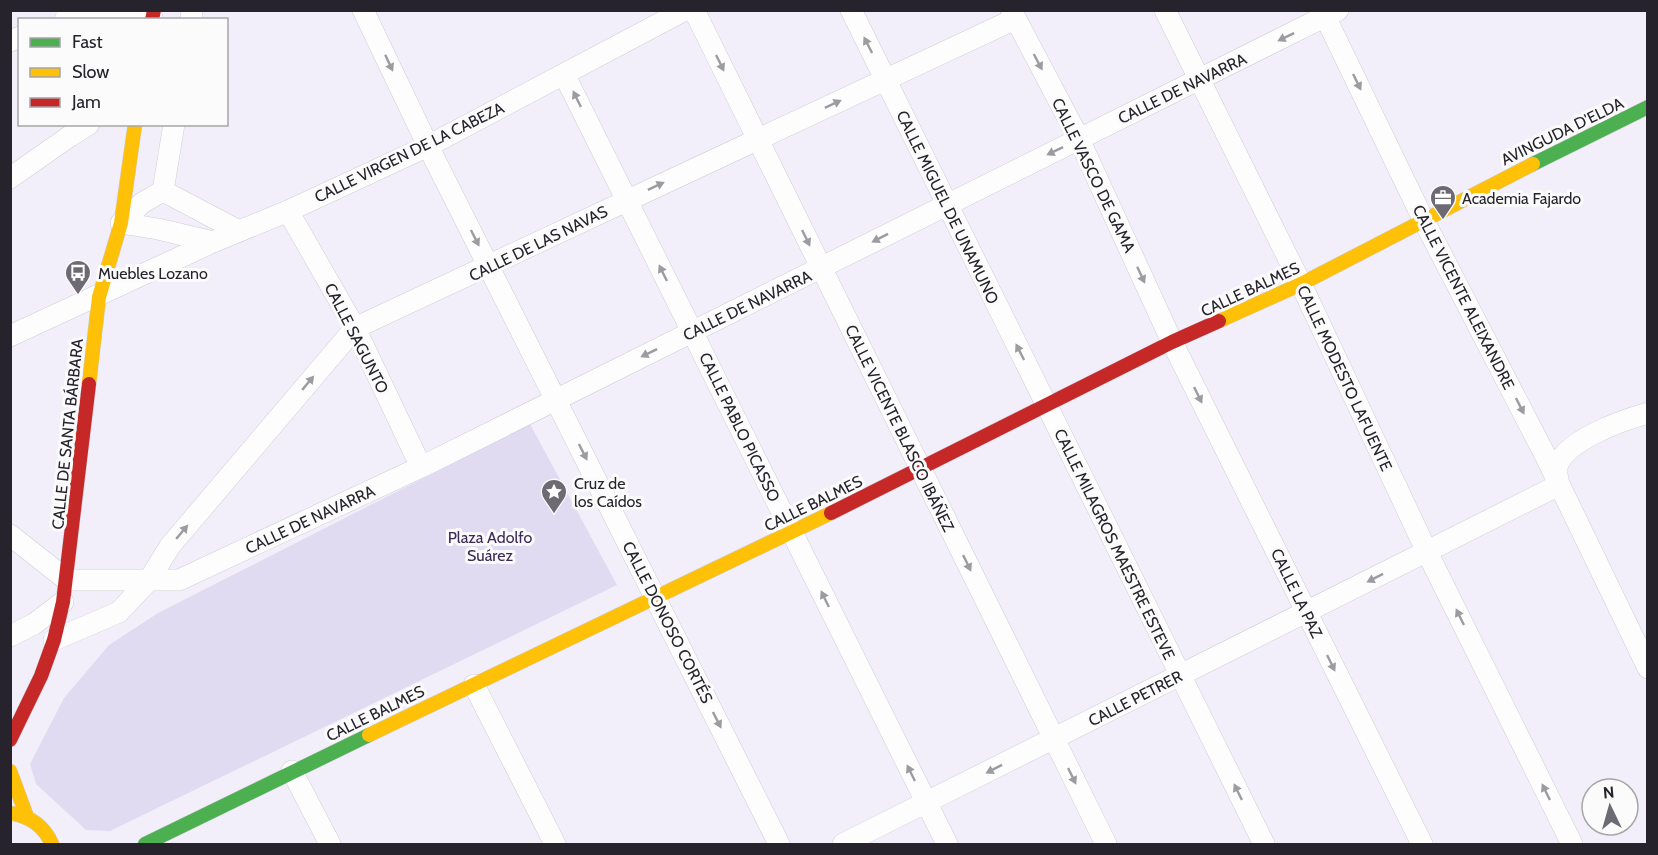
<svg xmlns="http://www.w3.org/2000/svg" width="1658" height="855" viewBox="0 0 1658 855" font-family="Cabin,sans-serif">
<rect width="100%" height="100%" fill="#f2effa"/>
<!-- green -->
<path fill="#e1dbf1" d="M530,424L617,585L110,831L86,830L36,784L30,764L64,698L109,645L158,613Z"/>
<g fill="none" stroke-linecap="round" stroke-linejoin="round">
<defs>
<path id="street" d="M101,10L152,17
M363,10L428,146L779,844
M694,10L1106,844
M851,10L1264,844
M1011,10L1079,139L1172,342L1422,844
M1165,10L1301,284L1427,552L1572,844
M1322,10L1423,219L1546,457L1648,668
M65,20L88,10
M191,20L192,10
M10,41L20,37
M564,74L947,844
M174,124L163,191L239,231
M10,178L70,136L89,124
M288,211L355,328L421,467
M121,223L158,229L213,242
M121,223L142,203L163,191
M10,336L213,242L288,211L428,146L685,10
M10,535L67,580H179L421,467L1338,10
M10,636L34,624L63,602
M54,640L119,612L149,580L170,546L355,328L1015,19
M474,685L555,844
M292,771L330,844
M843,844L1559,485C1558,480 1556,472 1557,467C1565,440 1623,420 1648,413"/>
<path id="fast" d="M1533,164L1648,107
M145,844L369,735"/>
<path id="slow" d="M1219,321L1301,284L1533,164
M89,384L99,297L121,223L135,124
M369,735L831,513
M10,771L27,817
M10,813C30,816 44,826 52,844"/>
<path id="jam" d="M152,20L154,10
M831,513L1172,342L1219,321
M10,740L41,676L54,640L63,602L89,384"/>
</defs>
<!-- street casing -->
<use href="#street" stroke="#cfcdd6" stroke-width="22"/>
<!-- fast casing -->
<use href="#fast" stroke="#cfcdd6" stroke-width="15"/>
<!-- slow casing -->
<use href="#slow" stroke="#cfcdd6" stroke-width="15"/>
<!-- jam casing -->
<use href="#jam" stroke="#cfcdd6" stroke-width="15"/>
<!-- street -->
<use href="#street" stroke="#fdfdfe" stroke-width="21"/>
<!-- fast -->
<use href="#fast" stroke="#4caf50" stroke-width="14"/>
<!-- slow -->
<use href="#slow" stroke="#ffc107" stroke-width="14"/>
<!-- jam -->
<use href="#jam" stroke="#c62828" stroke-width="14"/>
</g>
<!-- one-way arrows -->
<defs><path id="oneway-solid" d="M-6-.8H1V-3.2L6.5 0L1 3.2V.8H-6Z" transform="scale(1.5)"/></defs>
<g fill="#9c9ba0">
<use href="#oneway-solid" transform="translate(1286 37) rotate(154)"/>
<use href="#oneway-solid" transform="translate(868 45) rotate(-117)"/>
<use href="#oneway-solid" transform="translate(1038 62) rotate(62)"/>
<use href="#oneway-solid" transform="translate(389 63) rotate(65)"/>
<use href="#oneway-solid" transform="translate(720 63) rotate(64)"/>
<use href="#oneway-solid" transform="translate(1357 82) rotate(64)"/>
<use href="#oneway-solid" transform="translate(577 99) rotate(-116)"/>
<use href="#oneway-solid" transform="translate(833 104) rotate(-25)"/>
<use href="#oneway-solid" transform="translate(1055 151) rotate(154)"/>
<use href="#oneway-solid" transform="translate(656 186) rotate(-25)"/>
<use href="#oneway-solid" transform="translate(475 238) rotate(63)"/>
<use href="#oneway-solid" transform="translate(806 238) rotate(64)"/>
<use href="#oneway-solid" transform="translate(880 238) rotate(153)"/>
<use href="#oneway-solid" transform="translate(663 273) rotate(-116)"/>
<use href="#oneway-solid" transform="translate(1141 275) rotate(65)"/>
<use href="#oneway-solid" transform="translate(1020 352) rotate(-117)"/>
<use href="#oneway-solid" transform="translate(649 353) rotate(154)"/>
<use href="#oneway-solid" transform="translate(308 383) rotate(-50)"/>
<use href="#oneway-solid" transform="translate(1198 395) rotate(64)"/>
<use href="#oneway-solid" transform="translate(1520 406) rotate(63)"/>
<use href="#oneway-solid" transform="translate(583 452) rotate(63)"/>
<use href="#oneway-solid" transform="translate(182 532) rotate(-50)"/>
<use href="#oneway-solid" transform="translate(967 563) rotate(64)"/>
<use href="#oneway-solid" transform="translate(1375 578) rotate(153)"/>
<use href="#oneway-solid" transform="translate(825 599) rotate(-116)"/>
<use href="#oneway-solid" transform="translate(1460 617) rotate(-116)"/>
<use href="#oneway-solid" transform="translate(1331 663) rotate(64)"/>
<use href="#oneway-solid" transform="translate(717 720) rotate(63)"/>
<use href="#oneway-solid" transform="translate(994 769) rotate(153)"/>
<use href="#oneway-solid" transform="translate(911 773) rotate(-116)"/>
<use href="#oneway-solid" transform="translate(1072 776) rotate(64)"/>
<use href="#oneway-solid" transform="translate(1238 792) rotate(-116)"/>
<use href="#oneway-solid" transform="translate(1546 792) rotate(-116)"/>
</g>
<!-- icons -->
<defs>
<symbol id="office-pin" viewBox="-11 -11 22 30"><path d="M0 17L-7.5 6A9.5 9.5 0 1 1 7.5 6Z" fill="#6d6a74" stroke="#fbfbfb"/><path d="M-6-3h4V-5.5h4V-3h4V5H-6ZM-1-4.5V-3h2v-1.5ZM-6 0V1H6V0Z" fill="#fff"/></symbol>
<symbol id="bus-pin" viewBox="-11 -11 22 30"><path d="M0 17L-7.5 6A9.5 9.5 0 1 1 7.5 6Z" fill="#6d6a74" stroke="#fbfbfb"/><path d="M-5-6H5V4H4V6H2V4H-2V6H-4V4H-5ZM-3.5-4V0h7V-4ZM-3.5 1.2v1.5H-2V1.2ZM2 1.2v1.5H3.5V1.2Z" fill="#fff"/></symbol>
<symbol id="sight-pin" viewBox="-11 -11 22 30"><path d="M0 17L-7.5 6A9.5 9.5 0 1 1 7.5 6Z" fill="#6d6a74" stroke="#fbfbfb"/><path d="M0-6L1.8-2.2L6-1.7L2.9 1.2L3.7 5.4L0 3.3L-3.7 5.4L-2.9 1.2L-6-1.7L-1.8-2.2Z" fill="#fff"/></symbol>
</defs>
<g fill-rule="evenodd">
<use href="#office-pin" x="1428" y="183" width="30" height="40"/>
<use href="#bus-pin" x="63" y="258" width="30" height="40"/>
<use href="#sight-pin" x="539" y="477" width="30" height="40"/>
</g>
<g text-anchor="middle" stroke-width="6" stroke-linejoin="round" paint-order="stroke">
<!-- street labels -->
<g font-size="16" fill="#26232c" stroke="#fbfbfb">
<text transform="translate(1182 88) rotate(-26)" y="6">CALLE DE NAVARRA</text>
<text transform="translate(1562 131) rotate(-26)" y="6">AVINGUDA D'ELDA</text>
<text transform="translate(409 152) rotate(-26)" y="6">CALLE VIRGEN DE LA CABEZA</text>
<text transform="translate(1094 175) rotate(64)" y="6">CALLE VASCO DE GAMA</text>
<text transform="translate(948 207) rotate(64)" y="6">CALLE MIGUEL DE UNAMUNO</text>
<text transform="translate(538 243) rotate(-26)" y="6">CALLE DE LAS NAVAS</text>
<text transform="translate(1250 289) rotate(-25)" y="6">CALLE BALMES</text>
<text transform="translate(1464 297) rotate(63)" y="6">CALLE VICENTE ALEIXANDRE</text>
<text transform="translate(747 305) rotate(-26)" y="6">CALLE DE NAVARRA</text>
<text transform="translate(357 338) rotate(63)" y="6">CALLE SAGUNTO</text>
<text transform="translate(1345 378) rotate(65)" y="6">CALLE MODESTO LAFUENTE</text>
<text transform="translate(740 427) rotate(64)" y="6">CALLE PABLO PICASSO</text>
<text transform="translate(900 428) rotate(64)" y="6">CALLE VICENTE BLASCO IBÁÑEZ</text>
<text transform="translate(67 434) rotate(-84)" y="6">CALLE DE SANTA BÁRBARA</text>
<text transform="translate(813 503) rotate(-26)" y="6">CALLE BALMES</text>
<text transform="translate(310 519) rotate(-25)" y="6">CALLE DE NAVARRA</text>
<text transform="translate(1115 544) rotate(64)" y="6">CALLE MILAGROS MAESTRE ESTEVE</text>
<text transform="translate(1297 593) rotate(64)" y="6">CALLE LA PAZ</text>
<text transform="translate(668 622) rotate(63)" y="6">CALLE DONOSO CORTÉS</text>
<text transform="translate(1135 698) rotate(-27)" y="6">CALLE PETRER</text>
<text transform="translate(375 713) rotate(-26)" y="6">CALLE BALMES</text>
</g>
<!-- poi labels -->
<g font-size="16" fill="#26232c" stroke="#fbfbfb" text-anchor="start">
<text x="1462" y="204">Academia Fajardo</text>
<text x="98" y="279">Muebles Lozano</text>
<text x="574" y="489">Cruz de<tspan x="574" dy="18">los Caídos</tspan></text>
</g>
<!-- park labels -->
<g font-size="16" fill="#392956" stroke="#fbfbfb">
<text x="490" y="543">Plaza Adolfo<tspan x="490" dy="18">Suárez</tspan></text>
</g>
</g>
<!-- border -->
<rect width="1658" height="855" fill="none" stroke="#26232c" stroke-width="24"/>
<!-- legend -->
<rect x="18" y="18" width="210" height="108" fill="#fbfbfb" stroke="#a6a5a8" stroke-width="1.5"/>
<rect x="30" y="38" width="30" height="9" fill="#4caf50" stroke="#a6a5a8" stroke-width="1.5"/>
<text x="72" y="48" font-size="18" fill="#26232c">Fast</text>
<rect x="30" y="68" width="30" height="9" fill="#ffc107" stroke="#a6a5a8" stroke-width="1.5"/>
<text x="72" y="78" font-size="18" fill="#26232c">Slow</text>
<rect x="30" y="98" width="30" height="9" fill="#c62828" stroke="#a6a5a8" stroke-width="1.5"/>
<text x="72" y="108" font-size="18" fill="#26232c">Jam</text>
<!-- north arrow -->
<g transform="translate(1610 807) rotate(355)"><circle r="28" fill="#fbfbfb" stroke="#a6a5a8" stroke-width="1.5"/>
<path d="M0-4.5L10 22L0 15L-10 22Z" fill="#6d6a74"/>
<text y="-9" font-size="16" font-weight="bold" text-anchor="middle" fill="#26232c">N</text>
</g>
</svg>
